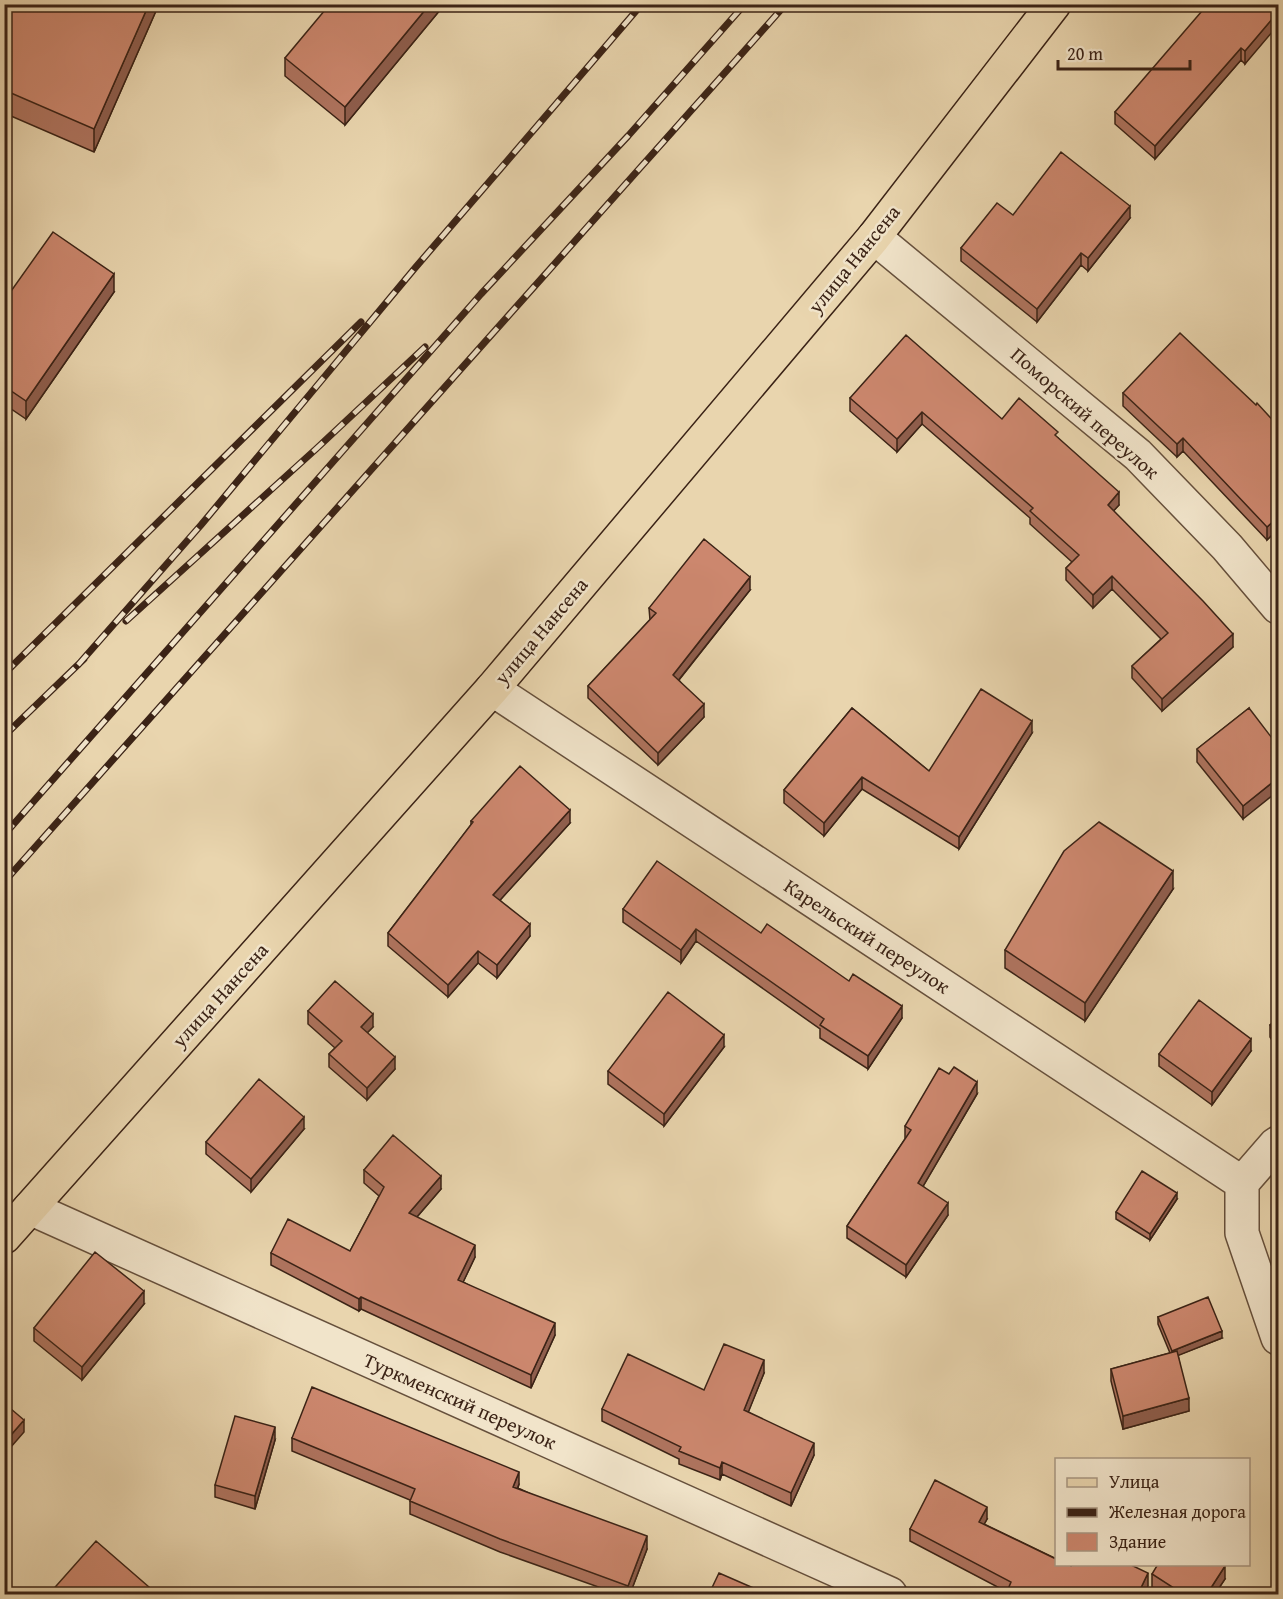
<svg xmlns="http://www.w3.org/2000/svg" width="1283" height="1599" viewBox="0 0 1283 1599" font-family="'Gentium Book Plus',serif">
<rect width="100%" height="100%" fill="#e9d5ae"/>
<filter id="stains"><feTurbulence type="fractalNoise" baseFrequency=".00333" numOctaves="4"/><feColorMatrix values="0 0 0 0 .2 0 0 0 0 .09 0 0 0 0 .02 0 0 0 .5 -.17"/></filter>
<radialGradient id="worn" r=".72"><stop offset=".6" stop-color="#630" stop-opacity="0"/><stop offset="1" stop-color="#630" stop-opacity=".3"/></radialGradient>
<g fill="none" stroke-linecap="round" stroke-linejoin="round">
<defs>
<path id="minor" d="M874,237L1138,455L1227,547L1278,607
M492,689L1242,1183
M1278,1143L1275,1145L1242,1183V1233L1278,1338
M30,1208L890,1594"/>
<path id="major" d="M4,1237L492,689L874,237L1054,4"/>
</defs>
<!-- minor casing -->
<use href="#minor" stroke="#66503c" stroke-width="36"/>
<!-- major casing -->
<use href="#major" stroke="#3b2316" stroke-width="36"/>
<!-- minor -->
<use href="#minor" stroke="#f1e4ca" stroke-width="33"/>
<!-- major -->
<use href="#major" stroke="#e9d5ae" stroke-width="33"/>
<defs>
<path id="rail" d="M126,621L316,449L425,347
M78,665L201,525L415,268L642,4
M4,674L361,322
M4,736L84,659
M4,835L481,294L628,136L745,4
M4,882L786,4"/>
</defs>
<!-- rail casing -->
<use href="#rail" stroke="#3b2316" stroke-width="7"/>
<!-- rail -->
<use href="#rail" stroke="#f1e4ca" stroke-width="4.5" stroke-dasharray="14" stroke-linecap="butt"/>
</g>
<!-- wall -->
<path fill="#af745f" stroke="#3b2316" stroke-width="1.5" d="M4,4H159L94,152L4,113Z
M445,4L345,125L285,76V58Z
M1278,4L1245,64L1241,60L1155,159L1115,124V112Z
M1013,215L1130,218L1088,271L1081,265L1037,322L961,261V248Z
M114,292L26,419L4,404V301Z
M1123,393L1278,426V529L1267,540L1183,451L1177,457L1123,406Z
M850,398L1002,419L1058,438L1119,505L1113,511L1233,647L1162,711L1132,678V666L1161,639L1112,589L1093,608L1066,580V568L1072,562L1030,524V518L922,424L897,452L850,411Z
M750,590L679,680L704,717L658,765L588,698V686L650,620L649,608Z
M852,708L929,771L1032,733L959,849L862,789L824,836L784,803V790Z
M1249,708L1243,819L1197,762V749Z
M471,821L570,823L500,900L530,936L497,978L478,963L448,997L388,946V933L471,825Z
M1173,889L1085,1021L1005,968V950Z
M623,909L761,933L902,1018L868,1069L820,1038V1029L696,941L681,963L623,922Z
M308,1011L373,1027L367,1033L395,1069L367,1100L329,1067V1054L335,1048L308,1024Z
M1278,1019V1050L1270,1037V1025Z
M724,1047L664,1126L608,1084V1071Z
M1251,1051L1212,1105L1159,1066V1054Z
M977,1094L923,1186L948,1215L906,1277L847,1238V1226L905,1139V1126Z
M304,1129L251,1192L206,1154V1142Z
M364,1170L441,1189L417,1217L475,1257L463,1282L555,1335L531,1388L361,1309L359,1311L271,1265V1253L350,1251L379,1196L364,1183Z
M1177,1199L1150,1240L1116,1219V1212Z
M144,1304L82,1380L34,1341V1328Z
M1158,1317L1222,1338L1178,1355L1189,1411L1123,1429L1111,1381V1369L1170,1353L1158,1324Z
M764,1373L748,1412L814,1455L791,1506L722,1474L720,1480L679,1464V1459L602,1421V1409L704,1390Z
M292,1438L519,1484L518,1488L647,1549L630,1594H618L500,1552L410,1514V1500L292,1451Z
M275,1440L255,1509L215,1497V1485Z
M987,1519L984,1524L1071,1566L1148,1586L1007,1592L910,1541V1529Z
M1152,1574L1225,1579L1215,1594H1164L1152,1587Z"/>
<!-- shaded-wall -->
<path fill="#8f5e4d" stroke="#3b2316" stroke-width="1.5" d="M149,4H159L94,152V129Z
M430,4H445L345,125V107Z
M1278,12V25L1245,64V51Z
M1241,48V60L1155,159V146Z
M1130,206V218L1088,271V258Z
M1081,253V265L1037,322V309Z
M114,274V292L26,419V401Z
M922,412V424L897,452V439Z
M1183,438V451L1177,457V444Z
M1119,492V505L1108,517V505Z
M1278,517V529L1267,540V527Z
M1112,576V589L1093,608V595Z
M750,577V590L673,687V675Z
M1233,634V647L1162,711V699Z
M704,704V717L658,765V753Z
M1032,721V733L959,849V837Z
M862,777V789L824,836V823Z
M1278,778V791L1243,819V806Z
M570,810V823L493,908V895Z
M1173,871V889L1085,1021V1003Z
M530,924V936L497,978V965Z
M696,929V941L681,963V950Z
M478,951V963L448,997V985Z
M902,1006V1018L868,1069V1056Z
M373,1014V1027L361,1039V1027Z
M724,1035V1047L664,1126V1114Z
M1251,1039V1051L1212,1105V1092Z
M395,1057V1069L367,1100V1088Z
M977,1082V1094L918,1195V1183Z
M304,1117V1129L251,1192V1179Z
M441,1176V1189L409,1226V1213Z
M1177,1193V1199L1150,1240V1234Z
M948,1203V1215L906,1277V1265Z
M475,1245V1257L458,1293V1280Z
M144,1291V1304L82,1380V1367Z
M361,1297V1309L359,1311V1299Z
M555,1323V1335L531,1388V1375Z
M1222,1331V1338L1172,1358V1351Z
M764,1360V1373L744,1423V1410Z
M1189,1398V1411L1123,1429V1416Z
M24,1420V1432L4,1455V1443Z
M275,1427V1440L255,1509V1496Z
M814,1443V1455L791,1506V1493Z
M722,1462V1474L720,1480V1468Z
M519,1472V1484L513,1499V1487Z
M987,1507V1519L979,1534V1522Z
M647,1536V1549L630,1594H628V1586Z
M1225,1566V1579L1215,1594H1207Z
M1148,1573V1586L1144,1594H1138Z"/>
<!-- building -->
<path fill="#cc876e" stroke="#3b2316" stroke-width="1.5" d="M4,4H149L94,129L4,90Z
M330,4H430L345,107L285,58Z
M1208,4H1278V12L1245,51L1241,48L1155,146L1115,112Z
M1061,152L1130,206L1088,258L1081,253L1037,309L961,248L997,203L1013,215Z
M53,232L114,274L26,401L4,386V301Z
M1180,333L1256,405L1257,403L1278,426V517L1267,527L1183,438L1177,444L1123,393Z
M906,335L1002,419L1019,398L1058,432L1055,435L1119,492L1108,505L1203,601L1233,634L1162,699L1132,666L1168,633L1112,576L1093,595L1066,568L1079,555L1030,511L1033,508L922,412L897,439L850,398Z
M704,539L750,577L673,675L704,704L658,753L588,686L656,613L649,608Z
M981,689L1032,721L959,837L862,777L824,823L784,790L852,708L929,771Z
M1249,708L1278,746V778L1243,806L1197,749Z
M520,766L570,810L493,895L530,924L497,965L478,951L448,985L388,933L473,822L471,821Z
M1099,822L1173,871L1085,1003L1005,950L1064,851Z
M657,861L761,933L767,924L849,981L853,974L902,1006L868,1056L820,1025L824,1019L696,929L681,950L623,909Z
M335,981L373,1014L361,1027L395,1057L367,1088L329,1054L342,1041L308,1011Z
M668,992L724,1035L664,1114L608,1071Z
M1199,1000L1251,1039L1212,1092L1159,1054Z
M1278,1019V1037L1270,1025Z
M954,1067L977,1082L918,1183L948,1203L906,1265L847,1226L911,1130L905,1126L939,1068L949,1074Z
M259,1079L304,1117L251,1179L206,1142Z
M393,1135L441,1176L409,1213L475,1245L458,1280L555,1323L531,1375L361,1297L359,1299L271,1253L288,1219L350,1251L384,1187L364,1170Z
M1142,1171L1177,1193L1150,1234L1116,1212Z
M95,1252L144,1291L82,1367L34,1328Z
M1208,1297L1222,1331L1172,1351L1158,1317Z
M724,1344L764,1360L744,1410L814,1443L791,1493L722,1462L720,1468L679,1451L681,1447L602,1409L628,1354L704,1390Z
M1177,1351L1189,1398L1123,1416L1111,1369Z
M312,1387L519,1472L513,1487L647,1536L628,1586L500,1539L410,1501L415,1489L292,1438Z
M4,1403L24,1420L4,1443Z
M235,1416L275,1427L255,1496L215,1485Z
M935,1480L987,1507L979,1522L1056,1559V1564H1068L1071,1566L1072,1564H1129L1148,1573L1138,1594H1006L1011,1582L910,1529Z
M96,1541L157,1594H49Z
M1158,1564H1223L1225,1566L1207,1594H1183L1152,1574Z
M719,1573L767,1594H709Z"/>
<g text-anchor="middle" stroke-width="5" stroke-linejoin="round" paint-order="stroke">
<!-- street labels -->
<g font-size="20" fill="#3b2316" stroke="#f1e4ca">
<text transform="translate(854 259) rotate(-51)" y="7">улица Нансена</text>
<text transform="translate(1085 413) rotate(41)" y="7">Поморский переулок</text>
<text transform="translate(541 631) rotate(-50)" y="7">улица Нансена</text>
<text transform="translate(867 936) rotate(33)" y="7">Карельский переулок</text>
<text transform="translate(220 995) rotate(-48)" y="7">улица Нансена</text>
<text transform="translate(460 1401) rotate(24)" y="7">Туркменский переулок</text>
</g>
</g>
<!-- margin -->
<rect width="1283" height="1599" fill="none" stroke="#e9d5ae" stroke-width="24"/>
<rect x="6" y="6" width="1271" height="1587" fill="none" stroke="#3b2316" stroke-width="3"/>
<rect x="12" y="12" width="1259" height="1575" fill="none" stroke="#3b2316" stroke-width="1.5"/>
<!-- legend -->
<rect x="1055" y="1458" width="195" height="108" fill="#f1e4ca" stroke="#a89782" stroke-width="1.5"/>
<rect x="1067" y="1478" width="30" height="9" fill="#e9d5ae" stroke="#a89782" stroke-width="1.5"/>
<text x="1109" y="1488" font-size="18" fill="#3b2316">Улица</text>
<rect x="1067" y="1508" width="30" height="9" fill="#3b2316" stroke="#a89782" stroke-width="1.5"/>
<text x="1109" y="1518" font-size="18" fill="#3b2316">Железная дорога</text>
<rect x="1067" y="1533" width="30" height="18" fill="#cc876e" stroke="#a89782" stroke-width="1.5"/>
<text x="1109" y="1548" font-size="18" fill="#3b2316">Здание</text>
<!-- scale -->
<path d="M1058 60v9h132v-9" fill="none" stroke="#3b2316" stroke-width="3"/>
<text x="1067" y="60" font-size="18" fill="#3b2316" stroke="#f1e4ca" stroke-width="4.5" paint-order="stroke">20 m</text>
<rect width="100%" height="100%" filter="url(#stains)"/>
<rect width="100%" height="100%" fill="url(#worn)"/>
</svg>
